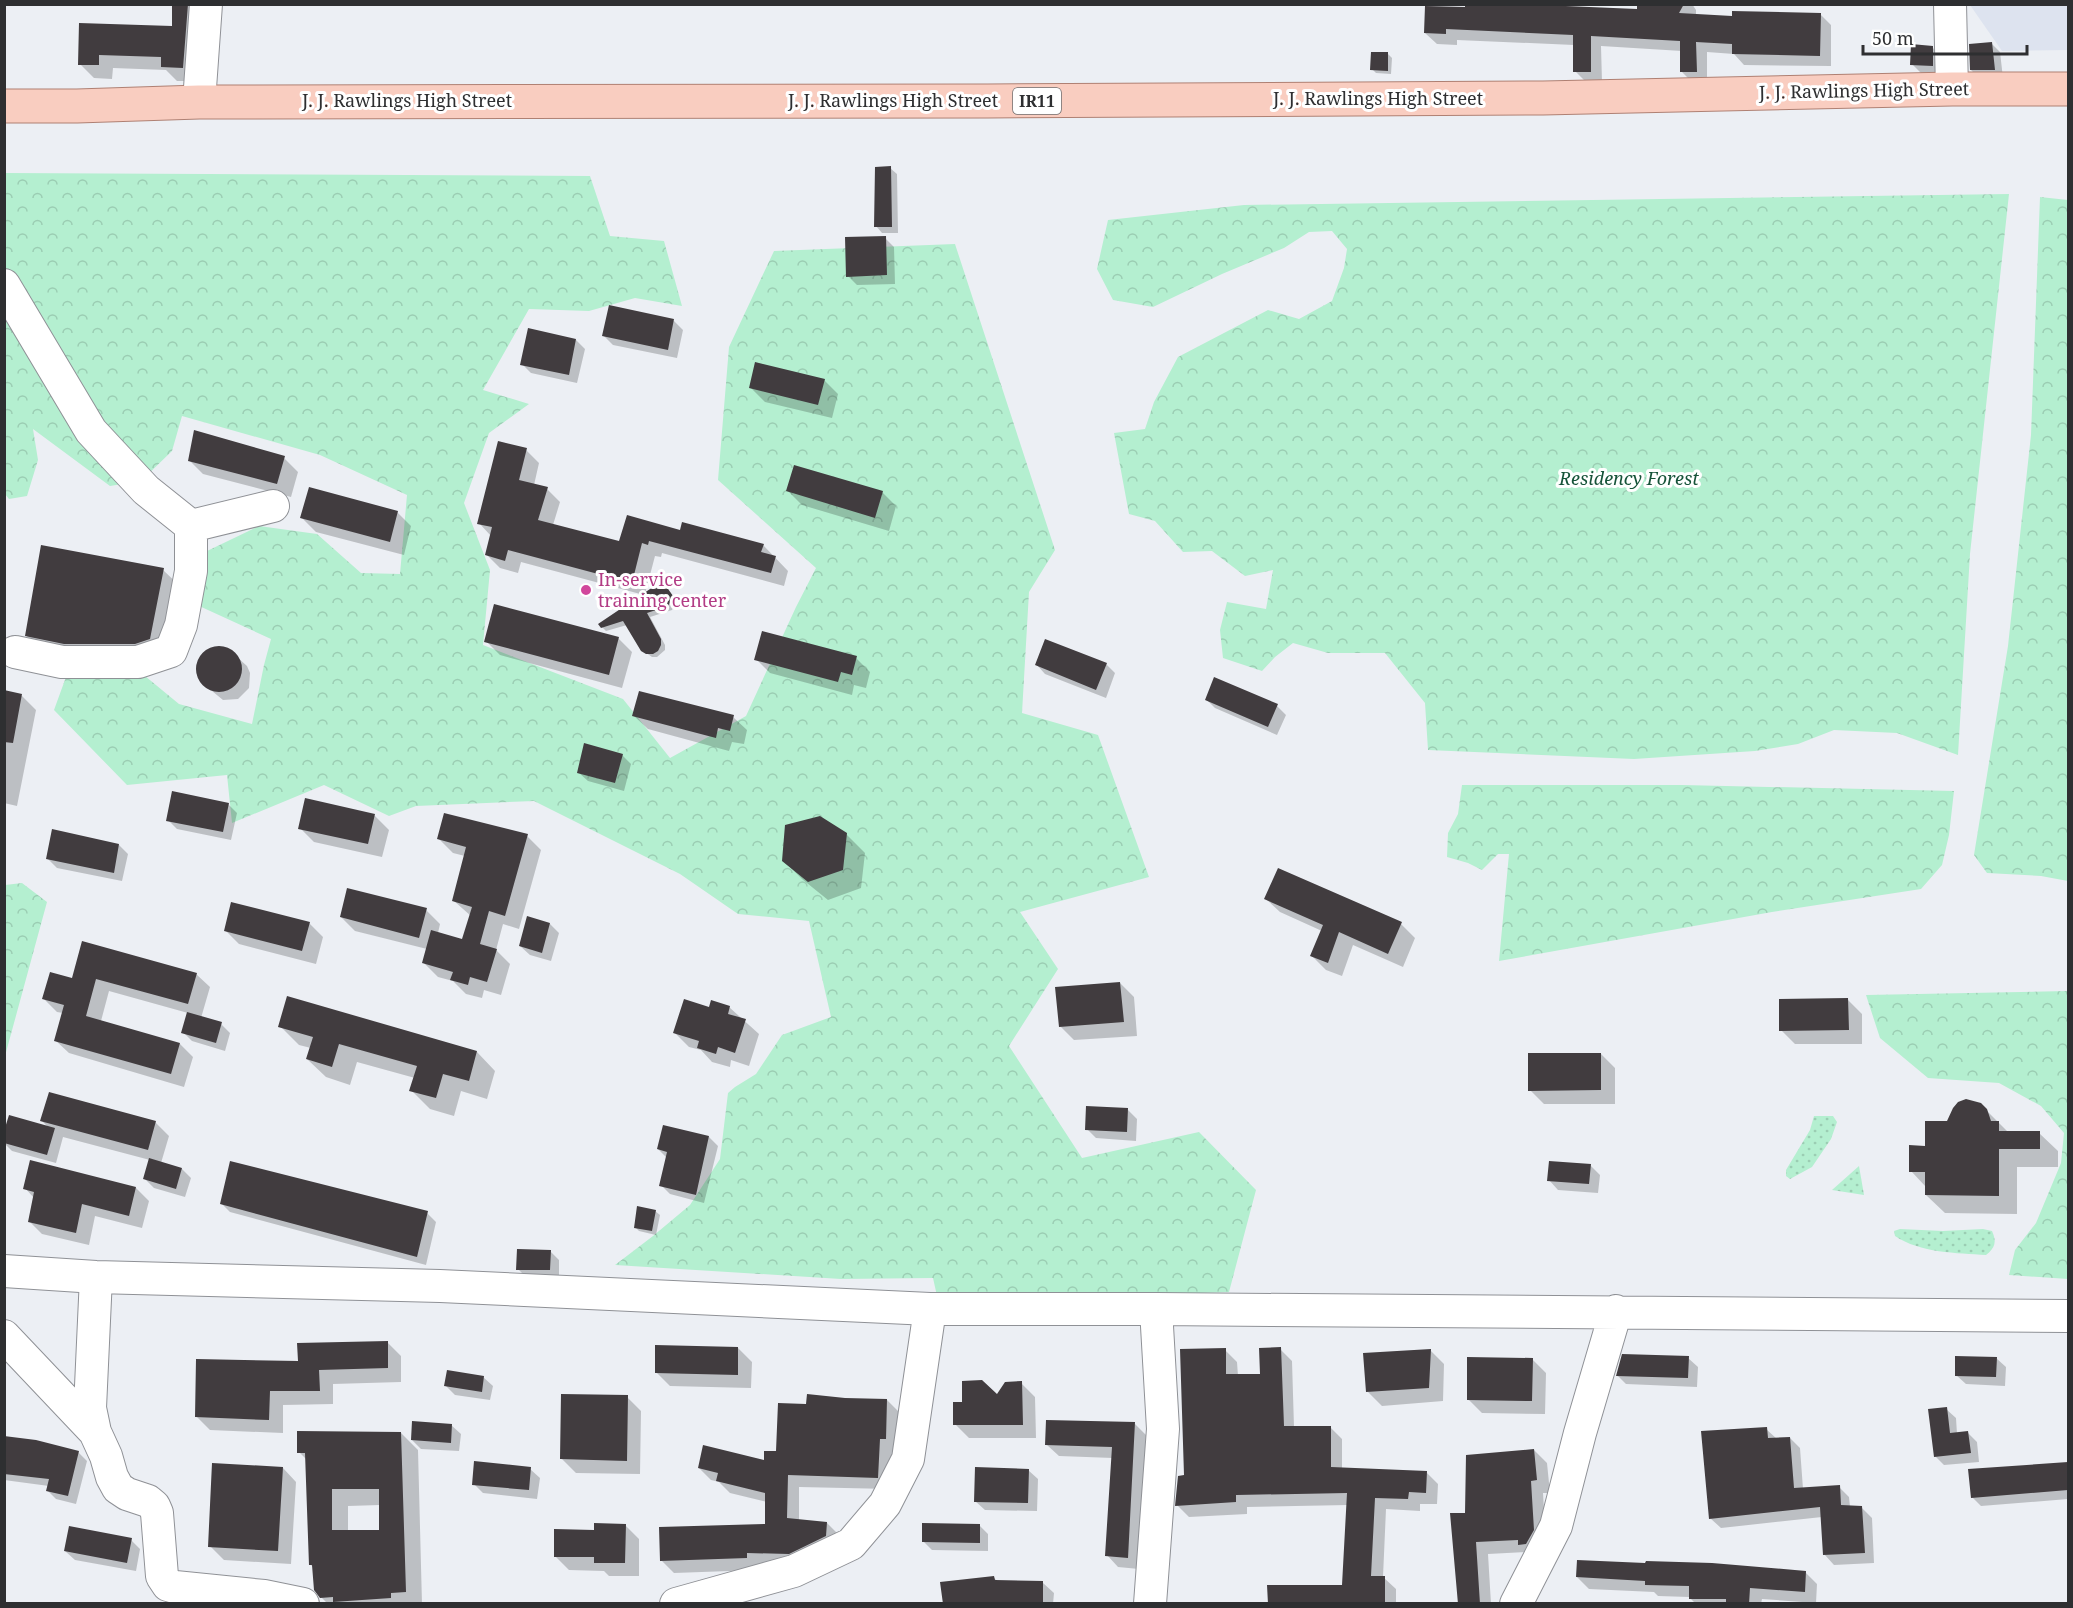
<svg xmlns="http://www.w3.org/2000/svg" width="2073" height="1608" viewBox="0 0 2073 1608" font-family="'Noto Serif',serif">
<defs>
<pattern id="grass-dots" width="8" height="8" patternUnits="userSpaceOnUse" patternTransform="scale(1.5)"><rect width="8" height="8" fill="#b4efd0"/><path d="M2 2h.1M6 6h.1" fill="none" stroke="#9bcdb3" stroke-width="1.8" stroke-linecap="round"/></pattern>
<pattern id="forest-crowns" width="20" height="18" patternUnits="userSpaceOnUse" patternTransform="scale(1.5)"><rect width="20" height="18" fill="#b4efd0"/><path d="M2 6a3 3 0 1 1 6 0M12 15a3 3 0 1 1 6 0" fill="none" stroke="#9bcdb3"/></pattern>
</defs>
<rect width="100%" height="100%" fill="#eceff4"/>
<!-- built -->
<path fill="#dde3ef" d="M1970,5H2068V50L2002,51Z"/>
<!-- grass -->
<path fill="url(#grass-dots)" d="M1814,1116H1833L1837,1122L1831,1139L1812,1167L1790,1179L1786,1176V1170L1810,1130Z
M1859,1166L1864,1195L1832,1190Z
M1900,1229L1943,1231L1983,1229L1992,1231C1997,1242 1995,1248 1986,1255C1957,1253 1920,1253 1895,1236L1894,1231Z"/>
<!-- forest -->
<path fill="url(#forest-crowns)" d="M5,173L590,176L610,236L664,241L682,306L635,298L589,311L529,309L483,390L529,404L489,433L464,503L490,570L483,645L623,699L670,758L746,716L796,607L816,568L718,480L729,347L774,251L955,244L1055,550L1029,592L1022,713L1098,735L1149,877L1020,912L1058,969L1009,1046L1082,1158L1199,1132L1256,1190L1229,1292L1023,1299L937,1296L933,1278L841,1279L615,1265L653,1236L690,1205L720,1159L728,1093L735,1087L756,1074L782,1035L831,1017L809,921L738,914L680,874L534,801L416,806L389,816L324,785L232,823L227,775L127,785L54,710L66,677L145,676L179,704L252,724L264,665L271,639L197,605L205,552L259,526L317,534L361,573L400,574L407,495L320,455L182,416L172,451L141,481L110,486L33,429L38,460L27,496L9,499L5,494Z
M2009,194L1970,554L1958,755L1897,733L1834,730L1798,744L1755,751L1634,759L1428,750L1425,703L1385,653H1328L1293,643L1275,657L1262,671L1223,658L1220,630L1227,602L1266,609L1273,570L1245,576L1212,551L1183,552L1155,521L1129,514L1114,433L1145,429L1154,402L1178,357L1268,310L1299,319L1332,301L1344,268L1347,249L1332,231L1309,232L1284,248L1222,274L1153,307L1113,300L1097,269L1108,220L1244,205Z
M2040,197L2068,200V881L2041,876L1987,873L1974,855L2008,646L2031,435Z
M1462,785H1682L1954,791L1949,835L1942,865L1921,889L1772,912L1499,961L1509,854H1498L1482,870L1468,863L1447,857L1448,833L1458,814Z
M22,883L47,902L5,1056V885Z
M2068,991V1279L2009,1275L2015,1250L2036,1223L2061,1163L2064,1133L2041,1106L1999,1083L1928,1078L1880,1038L1866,995Z"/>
<!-- shadow -->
<path fill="#0003" fill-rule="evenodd" d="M174,4H209L197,81H177L166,70L113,68L112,79L94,78L80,64L81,24L173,27Z
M1638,4H1692L1696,10V15L1734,18L1820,14L1831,25V66L1744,65L1734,54L1707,52V83H1693L1682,72V51L1601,46L1602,82H1586L1575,71L1574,45L1457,40V45L1437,44L1425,33L1426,7L1638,11Z
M1991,43L2000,52L2003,78L1980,79L1971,70Z
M1932,47L1941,56L1942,75L1921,73L1912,64Z
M1388,54L1392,58L1391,74L1376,73L1372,69Z
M890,168L897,174L898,233H882L876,226Z
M885,238L894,247L895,284L857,285L848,276Z
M610,307L674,321L683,330L677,358L613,345L604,336Z
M576,340L585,349L577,383L531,373L522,364Z
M824,380L838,394L832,418L765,402L751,388Z
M526,450L539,463L534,485L547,489L560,502L553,525L620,543L681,532L763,545L788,571L784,586L662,553L661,557L655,556L645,594L670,592L676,601L672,610L650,617L665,645V650L657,657H652L642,650L627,625L606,631L602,627L644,595L521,562L518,573L500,568L486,554L491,536L479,523Z
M284,458L298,472L291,497L203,474L189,460Z
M788,491L882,492L896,506L889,531L802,505Z
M397,512L411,526L404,555L316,532L302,518Z
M163,570L182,588L168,657L45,654L26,635Z
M618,638L632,652L622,688L500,655L486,641Z
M224,648L237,657L247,666L250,673L249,688L238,699L223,700L201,682L197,675L196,667L203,653L209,649Z
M856,658L870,672L866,688L854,685L852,695L770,673L756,659Z
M1036,664H1106L1115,673L1106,698L1045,674Z
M4,692L22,696L36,710L17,806L4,803Z
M1206,699L1277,706L1286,715L1277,735L1215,708Z
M634,716L733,717L747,730L744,744L732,742L729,751L648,729Z
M622,755L631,764L624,791L588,781L578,772Z
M306,800L375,816L389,830L382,857L314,842L300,828Z
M228,804L237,813L231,840L177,829L168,820Z
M846,834L865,853L861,888L828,900L802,879L783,860Z
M527,836L541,850L519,929L503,924L496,950L510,964L501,995L484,990L482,998L466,994L453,981L438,977L424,963L427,949L355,931L341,917L426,910L440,924L438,933L463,941L471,916L454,901L465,856L453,853L439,839Z
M119,845L128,854L122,881L57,868L48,859Z
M1278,870L1401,924L1415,938L1403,967L1353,945L1342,976L1326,970L1312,956L1322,931L1280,912L1266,899Z
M528,918L550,924L559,933L551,961L530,955L520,946Z
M309,923L323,937L316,964L239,944L225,930Z
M196,974L210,987L201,1018L221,1024L230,1033L225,1051L192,1041L183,1032L188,1013L109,991L101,1021L180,1044L193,1057L184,1087L69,1053L55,1040L63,1013L57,1012L43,998L73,980Z
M1120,983L1134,997L1137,1036L1074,1040L1060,1026Z
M1848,1000L1862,1014V1044H1795L1781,1030Z
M729,1007L759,1034L749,1066L731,1060L730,1067L712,1062L701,1050L689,1047L675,1033L710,1009Z
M280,1026L477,1052L495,1071L487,1099L461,1091L454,1116L430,1109L411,1090L415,1078L357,1062L350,1085L326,1077L307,1059L311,1048L299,1045Z
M1601,1054L1615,1068V1104H1544L1530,1090Z
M1980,1104L2008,1132L2039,1133L2058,1151V1167H2017V1214L1945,1213L1926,1195V1187L1911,1171L1926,1147L1948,1122Z
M1128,1110L1137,1119L1136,1141L1096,1138L1087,1129Z
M42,1121L155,1122L169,1136L161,1163L182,1169L191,1178L185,1197L154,1188L145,1179L150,1160L63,1137L56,1163L12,1151L4,1143L49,1128Z
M709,1137L718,1146L704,1203L670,1194L661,1185L667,1158L658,1149Z
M1590,1165L1600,1175L1598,1193L1558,1190L1549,1180Z
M25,1188H136L149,1201L142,1228L95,1216L89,1245L42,1234L29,1221L34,1198Z
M221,1203L427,1213L436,1222L426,1265L230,1212Z
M655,1211L660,1215L656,1235L639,1231L635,1227Z
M550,1251L559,1260V1278H527L518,1269Z
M387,1342L401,1356V1382L333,1384V1404L283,1405V1433L210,1430L196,1416L299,1363Z
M738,1348L752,1362L751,1388L670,1386L656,1372Z
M1280,1349L1292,1361L1294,1427H1330L1342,1439V1469L1426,1472L1438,1484L1437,1504H1420V1511L1386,1509L1383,1577L1396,1589V1604H1269L1344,1586L1348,1505L1247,1507V1514L1189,1517L1177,1505L1225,1350L1237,1362L1238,1376L1262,1375Z
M1430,1350L1444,1364L1443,1401L1382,1406L1368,1392Z
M1688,1358L1698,1367L1697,1387L1626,1384L1617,1375Z
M1996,1358L2006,1367L2005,1386L1966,1384L1956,1375Z
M1532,1359L1546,1373L1545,1414L1482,1413L1468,1399Z
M483,1377L493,1386L490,1400L455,1395L446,1386Z
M1021,1383L1035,1397L1036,1438H969L955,1424Z
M627,1397L641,1411L640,1474L576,1473L562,1459Z
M845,1399L887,1400L899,1412L898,1451H892L890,1489L799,1487V1521L827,1523L839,1535L802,1565L758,1564V1570L674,1573L662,1561L766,1525L767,1502L730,1493L719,1482L711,1480L699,1468L765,1462L777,1453L808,1406Z
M1946,1409L1956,1418L1957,1434L1968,1433L1977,1442L1979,1462L1944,1465L1935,1456Z
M1135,1424L1146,1435L1139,1569L1118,1567L1107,1555L1113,1458L1059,1456L1047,1445Z
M451,1425L461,1434L459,1451L421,1449L412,1440Z
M1766,1429L1777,1439L1790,1438L1800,1448L1803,1489L1839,1487L1849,1497L1850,1507H1861L1872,1518L1874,1563L1834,1565L1824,1554L1822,1517L1721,1528L1710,1518Z
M401,1433L418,1450L422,1604H328L321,1597L314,1568L311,1565L307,1460L299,1452ZM380,1505L381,1531H348V1506Z
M4,1437L78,1452L87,1461L76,1504L56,1499L48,1491L49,1486L4,1480Z
M1534,1450L1547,1463L1550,1493H1543L1546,1544L1528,1552L1488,1554L1491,1604H1460L1467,1514Z
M2068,1463V1499L1981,1506L1972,1497L1970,1471Z
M283,1468L296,1482L291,1564L224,1560L210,1546Z
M530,1469L540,1478L537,1499L483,1493L474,1484Z
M1028,1470L1038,1479L1037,1511L985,1510L975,1501Z
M625,1525L639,1539V1576H609L604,1571L569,1570L555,1556Z
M979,1525L988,1534V1551L932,1550L923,1541Z
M131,1540L140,1549L136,1571L75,1560L65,1551Z
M1805,1572L1817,1584L1816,1603L1762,1599L1761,1604H1696L1689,1597L1658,1596L1654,1592L1589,1589L1577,1577Z
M994,1578L998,1582L1043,1583L1054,1593L1053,1604H944Z"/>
<!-- building -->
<path fill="#413c3f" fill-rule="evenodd" d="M172,4H188L183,68L161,67V57L99,55V65H78L79,23L172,26Z
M1465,4H1521L1637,9V4H1684L1679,13L1732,16V11L1821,13L1820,56L1732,54V44L1696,42L1697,72H1680V41L1591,36V72H1573V35L1446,29V34L1424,33L1425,6L1465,7Z
M1992,42L1995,70H1970L1969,44Z
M1911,44L1933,46V66L1910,65Z
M1371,52H1388V71L1370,70Z
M891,166L892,227H874L875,167Z
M886,236L887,275L846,277L845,237Z
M609,305L674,319L668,350L602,336Z
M528,328L576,339L569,375L520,365Z
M755,362L825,379L818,405L749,388Z
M194,430L285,456L277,484L188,461Z
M498,441L527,448L519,480L548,487L538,520L619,541L627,515L680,530L682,522L764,544L761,552L776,556L771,573L649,541L648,545L642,543L632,583L508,550L505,561L485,555L492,527L477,524Z
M794,465L883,491L875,518L786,491Z
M309,487L398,511L390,542L300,518Z
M41,545L164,568L150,639L135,644H64L25,636Z
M660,584L666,586L673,596L668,606L647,613L661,639V645L658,651L653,654H646L641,651L623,621L601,628L598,624L653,587Z
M494,604L619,637L609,675L484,642Z
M762,631L857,656L852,675L841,672L838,682L754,660Z
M1045,639L1107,663L1096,690L1035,665Z
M196 669a23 23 0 1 1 46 0a23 23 0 1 1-46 0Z
M1214,677L1278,704L1268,727L1205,700Z
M4,690L22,694L13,743L4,742Z
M639,691L734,715L730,731L718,728L716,738L632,716Z
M584,743L623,754L615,783L577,773Z
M172,791L229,803L223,832L166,821Z
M305,798L375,814L368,844L298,829Z
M444,813L528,834L505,916L489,911L480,944L497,949L487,982L470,977L468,985L450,980L453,972L422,963L431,930L462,939L472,907L452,901L466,847L437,839Z
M820,816L847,833L843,870L808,882L782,861L785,825Z
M52,829L119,844L114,873L46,859Z
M1278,868L1402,922L1388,954L1339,932L1328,963L1310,956L1323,925L1264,899Z
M347,888L427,908L419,938L340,917Z
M231,902L310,922L302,951L224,931Z
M527,916L550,923L542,953L519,946Z
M82,941L197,973L188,1004L96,979L86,1016L180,1043L171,1074L54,1041L64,1005L42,999L50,972L72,978Z
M1120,982L1124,1022L1059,1027L1055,987Z
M287,996L477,1051L469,1081L443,1074L436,1098L409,1091L417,1066L339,1044L332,1067L306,1059L313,1037L278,1027Z
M1848,998L1849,1030L1779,1031V999Z
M684,999L709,1007L711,1000L730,1006L728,1014L746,1019L735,1053L718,1047L716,1054L697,1048L699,1041L673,1033Z
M187,1012L222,1022L216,1043L181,1033Z
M1528,1053H1601V1090L1528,1091Z
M49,1092L156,1121L148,1150L40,1121Z
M1966,1099L1981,1103L1987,1109L1991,1121H1999V1131H2040V1149H1999V1196L1925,1195V1172H1909V1145L1925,1146V1121H1947L1953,1108L1958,1102Z
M1086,1106L1128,1108L1127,1132L1085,1130Z
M9,1115L55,1128L47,1155L4,1143V1131Z
M663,1125L709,1136L696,1195L659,1186L667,1152L657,1149Z
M149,1158L182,1168L176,1189L143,1179Z
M30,1160L136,1187L129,1216L82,1204L76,1233L28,1222L34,1192L23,1189Z
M230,1161L428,1211L417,1257L220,1204Z
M1549,1161L1591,1164L1589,1184L1547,1181Z
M637,1206L656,1210L652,1231L634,1228Z
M517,1249L551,1250L550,1270H516Z
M388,1341V1368L319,1370L320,1391H270L269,1420L195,1417L196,1359L298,1361L297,1343Z
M655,1345L738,1347V1375L655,1373Z
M1281,1347L1284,1426H1331V1467L1427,1471L1426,1493L1409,1492L1408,1499L1375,1498L1371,1576H1385V1604H1268L1267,1585H1342L1347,1493L1236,1495V1502L1175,1506L1178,1476L1184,1475L1180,1349L1226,1348V1374H1260L1259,1348Z
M1431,1349L1429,1388L1366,1392L1363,1353Z
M1622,1354L1689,1356L1688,1378L1616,1376Z
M1955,1356L1997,1357L1996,1377L1955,1376Z
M1467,1357L1533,1358L1532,1401L1467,1400Z
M447,1370L484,1376L482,1392L444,1386Z
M982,1380L997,1394L1005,1382L1022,1381L1023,1425H953V1402H962V1381Z
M561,1394L628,1395L627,1461L560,1459Z
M807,1394L845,1398L887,1399L886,1439H880L878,1478L788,1475L787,1518L827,1522L826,1536L789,1554L747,1553V1558L660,1561L659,1527L765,1524V1493L716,1481L718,1473L698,1468L703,1445L764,1460V1451H776L778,1403L806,1404Z
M1947,1407L1950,1433L1968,1431L1971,1453L1934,1457L1928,1409Z
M1046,1420L1135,1422L1128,1558L1105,1556L1112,1447L1045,1445Z
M412,1421L452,1424L451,1443L411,1440Z
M1767,1427L1768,1438L1790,1437L1794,1488L1840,1485L1841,1505L1862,1506L1865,1553L1823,1555L1820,1507L1709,1519L1701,1431Z
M297,1431L401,1432L406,1592L391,1593V1598L333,1602V1597L320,1598L314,1590L312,1565H309L305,1453H297ZM332,1489H379V1530H332Z
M4,1436L36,1440L79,1451L68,1496L46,1491L49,1479L4,1474Z
M1534,1449L1537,1480L1531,1481L1534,1530L1526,1544L1518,1545V1540L1476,1542L1480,1604H1458L1450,1513H1465L1466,1455Z
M474,1461L531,1467L529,1490L472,1485Z
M2068,1462V1490L1971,1498L1968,1469Z
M212,1463L283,1467L278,1551L208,1547Z
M975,1467L1029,1469L1028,1503L974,1502Z
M594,1523L626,1524L625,1563H594V1557H554V1529L594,1530Z
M922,1523L980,1524V1543L922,1542Z
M69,1526L132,1538L127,1563L64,1551Z
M1577,1560L1645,1563L1646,1561L1712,1563L1806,1571L1805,1592L1750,1588L1749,1604H1726V1599H1689V1586L1645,1585V1581L1576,1577Z
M994,1576L995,1580L1043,1581V1604H943L940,1582Z"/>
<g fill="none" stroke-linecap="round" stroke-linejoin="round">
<defs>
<path id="minor" d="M1950,4L1952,89
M199,102L206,4
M4,285L91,431L146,490L191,526V571L181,625L171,651L138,662H62L15,652
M191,526L273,506
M4,1271L96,1277L440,1286L930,1309H1156
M96,1277L90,1408L95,1432L106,1456L112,1477L118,1488L127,1494L148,1501L154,1506L157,1513L162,1576L168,1585L175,1587L264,1596L303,1604
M4,1336L95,1432
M676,1604L794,1571L851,1544L885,1504L908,1459L930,1309
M1150,1604L1163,1429L1156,1309L2068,1316
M1516,1604L1556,1526L1580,1433L1616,1311"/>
<path id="major" d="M4,106H77L199,102L988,101L1543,98L1952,89H2068"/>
</defs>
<!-- minor casing -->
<use href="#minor" stroke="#8f9196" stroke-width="34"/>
<!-- major casing -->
<use href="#major" stroke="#af8073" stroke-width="35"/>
<!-- minor -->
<use href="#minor" stroke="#fff" stroke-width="32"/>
<!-- major -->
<use href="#major" stroke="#f9cdc0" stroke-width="33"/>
</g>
<!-- markers -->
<circle fill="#d1479c" stroke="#fff" stroke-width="2" cx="586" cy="590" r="6"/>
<g text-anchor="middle" stroke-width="6" stroke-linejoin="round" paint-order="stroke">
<!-- shield labels -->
<rect fill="#fff" stroke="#6d6d6f" stroke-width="1.5" x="1013" y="88" width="48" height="26" rx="4.5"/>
<g font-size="16" font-weight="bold" fill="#2e2f31">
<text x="1037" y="107">IR11</text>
</g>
<!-- street labels -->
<g font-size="18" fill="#2e2f31" stroke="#fff">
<text transform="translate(1864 91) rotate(-1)" y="6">J. J. Rawlings High Street</text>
<text x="1378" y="105">J. J. Rawlings High Street</text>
<text x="407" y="107">J. J. Rawlings High Street</text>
<text x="893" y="107">J. J. Rawlings High Street</text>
</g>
<!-- park labels -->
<g font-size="18" font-style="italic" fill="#165339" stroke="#fff">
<text x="1629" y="485">Residency Forest</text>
</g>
<!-- hotel labels -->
<g font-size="18" fill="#b23c85" stroke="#fff" text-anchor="start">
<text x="598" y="586">In-service<tspan x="598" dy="21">training center</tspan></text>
</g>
</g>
<!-- border -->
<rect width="2073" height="1608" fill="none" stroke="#2e2f31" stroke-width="12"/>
<!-- scale -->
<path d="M1863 45v9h164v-9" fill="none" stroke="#2e2f31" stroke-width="3"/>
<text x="1872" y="45" font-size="18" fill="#2e2f31" stroke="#ffffff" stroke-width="4.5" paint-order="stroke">50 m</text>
</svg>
